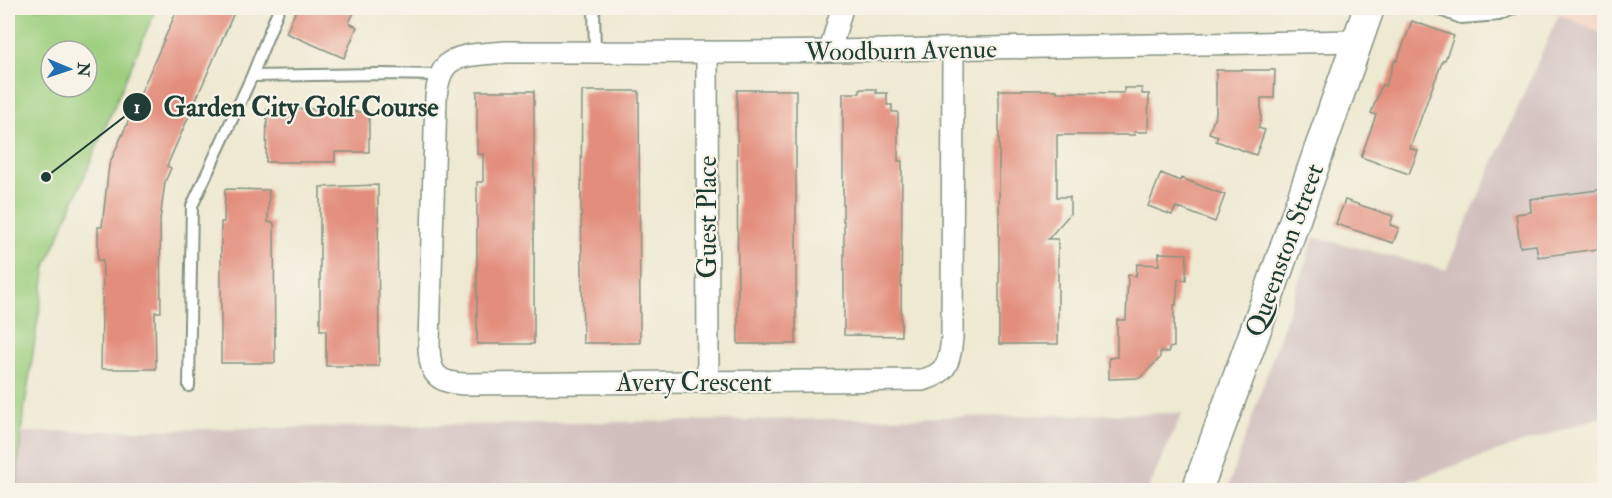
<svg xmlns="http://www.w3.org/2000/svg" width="1612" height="498" viewBox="0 0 1612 498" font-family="'IM FELL Double Pica',serif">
<rect width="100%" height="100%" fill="#f7f3e8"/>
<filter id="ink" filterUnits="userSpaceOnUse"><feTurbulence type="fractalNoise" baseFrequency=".0167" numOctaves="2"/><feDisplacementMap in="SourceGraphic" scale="12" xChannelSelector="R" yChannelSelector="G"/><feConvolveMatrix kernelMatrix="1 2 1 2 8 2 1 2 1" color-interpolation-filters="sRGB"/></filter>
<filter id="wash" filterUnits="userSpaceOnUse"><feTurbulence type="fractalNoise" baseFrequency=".008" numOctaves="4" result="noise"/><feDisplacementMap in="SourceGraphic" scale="24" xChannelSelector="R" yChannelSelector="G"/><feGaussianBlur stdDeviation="1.35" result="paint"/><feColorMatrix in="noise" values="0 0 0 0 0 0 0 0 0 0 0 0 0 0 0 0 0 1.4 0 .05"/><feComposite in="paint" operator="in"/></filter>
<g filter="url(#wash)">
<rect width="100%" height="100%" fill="#eee9d1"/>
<!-- built -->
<path fill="#f6d2c3" d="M1537,8H1604V34L1559,14Z"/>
<!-- industrial -->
<path fill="#d1bfbd" d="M1559,14L1604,34V416L1382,490H1227L1314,237L1446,270Z
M1182,413L1148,490H16L21,432Z"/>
<!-- green -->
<path fill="#9dcf7f" stroke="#5e865a" stroke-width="1.5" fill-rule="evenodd" d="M8,8H156L46,266L21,432L16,490H8ZM51,51H87V87H51Z"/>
<g id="blocks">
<!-- building -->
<path fill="#e38d7b" d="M178,8H236L167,166L171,168L165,182L160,220L161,312H155L156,369H101L103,260H98V227H102L109,165Z
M297,8H356L349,23L357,27L344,58L286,33Z
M1412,21L1454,36L1445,60H1443L1429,96L1410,148L1418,151L1409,174L1361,157L1376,115L1371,113L1382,84L1385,86L1395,60L1397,61Z
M1216,70H1275L1274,98H1261V119L1258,128L1265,130L1256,155L1216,141L1218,136L1209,133L1216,113Z
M1124,88H1142V94H1149L1148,132H1134L1135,135H1057V197H1070V214L1048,239H1058V344H999V90H1057V92L1124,93Z
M860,89H876V93H887V105H892V112H898V161H902L901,336L844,335V221H843V93H860Z
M737,90H796V344H738Z
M477,91H534V344H477V182H483V154H477Z
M582,91H639L640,343H583L581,200Z
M267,109H335V111L369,112V152H335V162H266Z
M1161,173L1180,181L1181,178L1225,195L1215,222L1176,207L1172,215L1148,206Z
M378,185L379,366H326V330H320V187Z
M225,189L269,190L268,222L274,223L275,363H221V222H224Z
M1605,189V248L1538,257L1536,245L1520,247L1516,214L1531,212L1530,199Z
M1345,200L1393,216L1390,225L1399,228L1393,243L1336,224Z
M1159,253L1187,254L1186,280L1178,279L1176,305H1174V347L1169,348V352H1160V358L1140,378L1109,379V358L1117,357V320H1126L1128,275L1136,276L1137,264L1159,265Z"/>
</g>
</g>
<g filter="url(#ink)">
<use href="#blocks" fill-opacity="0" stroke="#869382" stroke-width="1.5"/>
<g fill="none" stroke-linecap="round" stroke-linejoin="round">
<defs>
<path id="lane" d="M594,8L595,52
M1435,8L1461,18L1499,15L1515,8
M252,76L279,8
M189,386L192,206L252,76L378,74L441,75"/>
<path id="street" d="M953,49L952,337C950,360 948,374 922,380L465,384C435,383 429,372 429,344L436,97C437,87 439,74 446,66C456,53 489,54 505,52C614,52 723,53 832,51C1007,49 1182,45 1358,41
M830,51L842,8
M707,52L708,382"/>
<path id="secondary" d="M1197,490L1271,288L1369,8"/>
</defs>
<!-- lane casing -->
<use href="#lane" stroke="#869382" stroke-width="14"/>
<!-- street casing -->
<use href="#street" stroke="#869382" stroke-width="24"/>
<!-- secondary casing -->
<use href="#secondary" stroke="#869382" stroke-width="33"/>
<!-- lane -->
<use href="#lane" stroke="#fff" stroke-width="10"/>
<!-- street -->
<use href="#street" stroke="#fff" stroke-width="21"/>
<!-- secondary -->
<use href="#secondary" stroke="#fff" stroke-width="30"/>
</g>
</g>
<g text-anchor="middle" stroke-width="4.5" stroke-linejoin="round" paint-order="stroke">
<!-- street labels -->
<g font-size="26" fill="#1f3d34" stroke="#f7f3e8">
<text transform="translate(901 50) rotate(-1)" y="9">Woodburn Avenue</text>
<text transform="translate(707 217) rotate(-90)" y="9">Guest Place</text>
<text transform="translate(1284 250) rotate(-70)" y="9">Queenston Street</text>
<text x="694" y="391">Avery Crescent</text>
</g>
</g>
<!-- callouts -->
<path fill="none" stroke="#1f3d34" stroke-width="2" d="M46 177L137 107"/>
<g fill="#1f3d34" stroke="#f7f3e8" stroke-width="2">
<circle cx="46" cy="177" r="6"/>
<circle cx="137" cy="107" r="15"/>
</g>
<g font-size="18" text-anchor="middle" font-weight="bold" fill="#fff">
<text x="137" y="113">1</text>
</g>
<g font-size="27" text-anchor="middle" font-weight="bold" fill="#1f3d34" stroke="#f7f3e8" stroke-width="4.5" stroke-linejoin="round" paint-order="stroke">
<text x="301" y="116">Garden City Golf Course</text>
</g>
<!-- margin -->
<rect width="1612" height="498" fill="none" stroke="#f7f3e8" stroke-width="30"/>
<!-- north arrow -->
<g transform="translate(69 69) rotate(92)"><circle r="28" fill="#f7f3e8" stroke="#a1aaa0" stroke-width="1.5"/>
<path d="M0-4.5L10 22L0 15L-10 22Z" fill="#1f6fb2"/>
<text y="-9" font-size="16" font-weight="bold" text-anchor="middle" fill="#1f3d34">N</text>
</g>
</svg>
